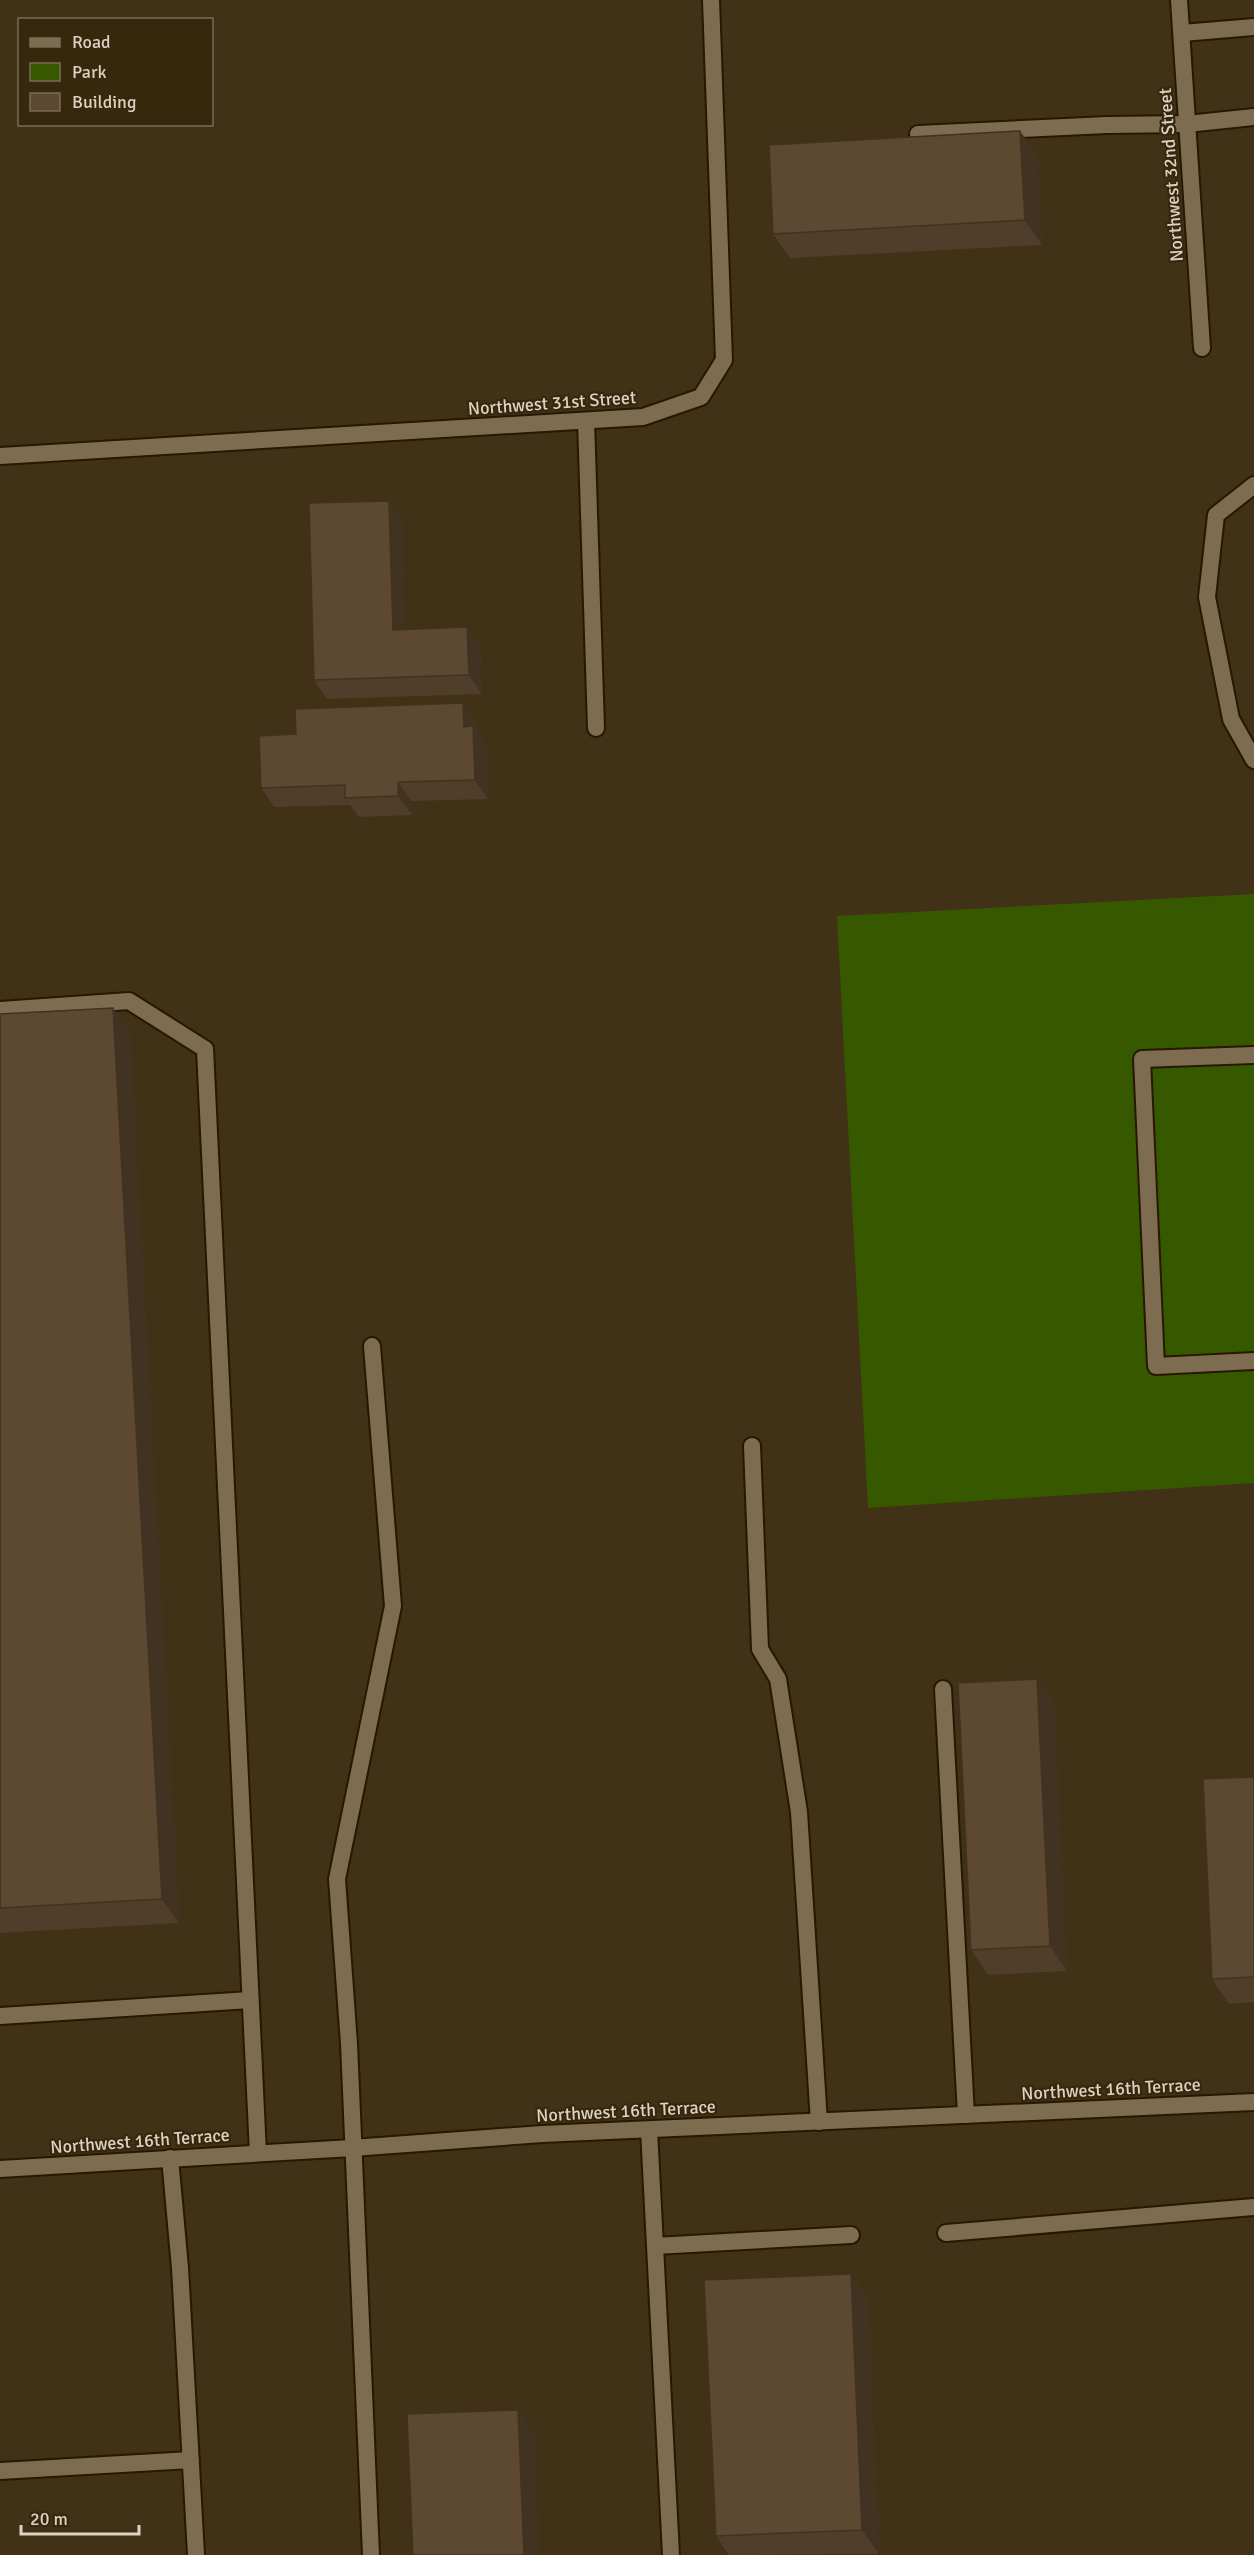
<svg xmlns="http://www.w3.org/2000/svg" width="1254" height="2555" viewBox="0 0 1254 2555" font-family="Signika,sans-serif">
<rect width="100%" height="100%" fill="#413117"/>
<!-- green -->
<path fill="#365900" d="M1254,894V1483L868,1508L837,916Z"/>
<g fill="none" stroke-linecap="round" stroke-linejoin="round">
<defs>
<path id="service" d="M1182,33L1254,27
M918,134L1107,125L1187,124L1254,117
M586,421L596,728
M1254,485L1216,515L1207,597L1231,719L1254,760
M0,1010L129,1001L205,1049L258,2153
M1254,1055L1142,1059L1156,1366L1254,1361
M752,1446L760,1649L778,1679L799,1812L819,2122
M943,1689L966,2115
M0,2016L250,2000
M649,2130L671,2555
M170,2158L180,2268L196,2555
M946,2233L1254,2207
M655,2246L851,2235
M0,2471L191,2460
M371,2555L349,2044L337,1879L393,1606L372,1346"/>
<path id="minor" d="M1179,0L1202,348
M0,456L643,417L701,397L724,360L711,0
M0,2169L352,2148L542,2134L1254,2102"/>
</defs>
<!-- service casing -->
<use href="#service" stroke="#271801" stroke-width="20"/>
<!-- minor casing -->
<use href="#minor" stroke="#271801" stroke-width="20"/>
<!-- service -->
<use href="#service" stroke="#7e6c51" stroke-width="16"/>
<!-- minor -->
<use href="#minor" stroke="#7e6c51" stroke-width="16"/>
</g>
<!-- wall -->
<path fill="#503e2a" d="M1037,155L1042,245L790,258L773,234Z
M402,520L405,630L480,646L482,694L327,699L314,680Z
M463,703L476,723L477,731L486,745L488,799L411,801L412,815L359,817L350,805L274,807L261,788L296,734Z
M0,1014L130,1033L179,1923L0,1933Z
M1037,1679L1054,1703L1067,1971L988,1975L971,1950Z
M1254,1777V2002L1229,2004L1212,1979Z
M851,2274L868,2298L879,2554L729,2555L716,2536Z"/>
<!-- shaded-wall -->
<path fill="#413222" d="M1020,131L1037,155L1042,245L1025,220Z
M389,501L402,520L406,649L393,630Z
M467,627L480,646L482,694L469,675Z
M463,703L476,723L477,731L486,745L488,799L475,780L464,727Z
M398,782L411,801L412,815L398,796Z
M113,1008L130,1033L179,1923L162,1899Z
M1037,1679L1054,1703L1067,1971L1050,1946Z
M851,2274L868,2298L879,2554L862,2530Z
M518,2410L535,2434L540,2555H524Z"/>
<!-- building -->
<path fill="#5d4831" stroke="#413222" stroke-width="1.5" d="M1020,131L1025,220L773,234L769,145Z
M389,501L393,630L467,627L469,675L314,680L309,503Z
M463,703L464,727L473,726L475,780L398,782V796L345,798V785L261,788L259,736L296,734L295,709Z
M113,1008L162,1899L0,1908V1014Z
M1037,1679L1050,1946L971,1950L958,1683Z
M1254,1777V1977L1212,1979L1203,1779Z
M851,2274L862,2530L716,2536L704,2280Z
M518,2410L524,2555H413L407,2414Z"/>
<g text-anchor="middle" stroke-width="4.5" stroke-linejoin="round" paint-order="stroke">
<!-- street labels -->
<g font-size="18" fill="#dcd2c3" stroke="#37270d">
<text transform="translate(1171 175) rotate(-94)" y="6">Northwest 32nd Street</text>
<text transform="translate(552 403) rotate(-4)" y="6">Northwest 31st Street</text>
<text transform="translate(1111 2089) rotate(-3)" y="6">Northwest 16th Terrace</text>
<text transform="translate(626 2111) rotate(-3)" y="6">Northwest 16th Terrace</text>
<text transform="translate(140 2141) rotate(-4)" y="6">Northwest 16th Terrace</text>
</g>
</g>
<!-- legend -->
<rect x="18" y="18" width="195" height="108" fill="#37270d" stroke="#796b56" stroke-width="1.5"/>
<rect x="30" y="38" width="30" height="9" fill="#7e6c51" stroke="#796b56" stroke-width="1.5"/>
<text x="72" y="48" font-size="18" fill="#dcd2c3">Road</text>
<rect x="30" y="63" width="30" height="18" fill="#365900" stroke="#796b56" stroke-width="1.5"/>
<text x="72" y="78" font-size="18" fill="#dcd2c3">Park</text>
<rect x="30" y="93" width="30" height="18" fill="#5d4831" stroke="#796b56" stroke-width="1.5"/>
<text x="72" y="108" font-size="18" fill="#dcd2c3">Building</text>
<!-- scale -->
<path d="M21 2525v9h118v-9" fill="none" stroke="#dcd2c3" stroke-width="3"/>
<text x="30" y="2525" font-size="18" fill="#dcd2c3" stroke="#37270d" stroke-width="4.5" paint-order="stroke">20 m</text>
</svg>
